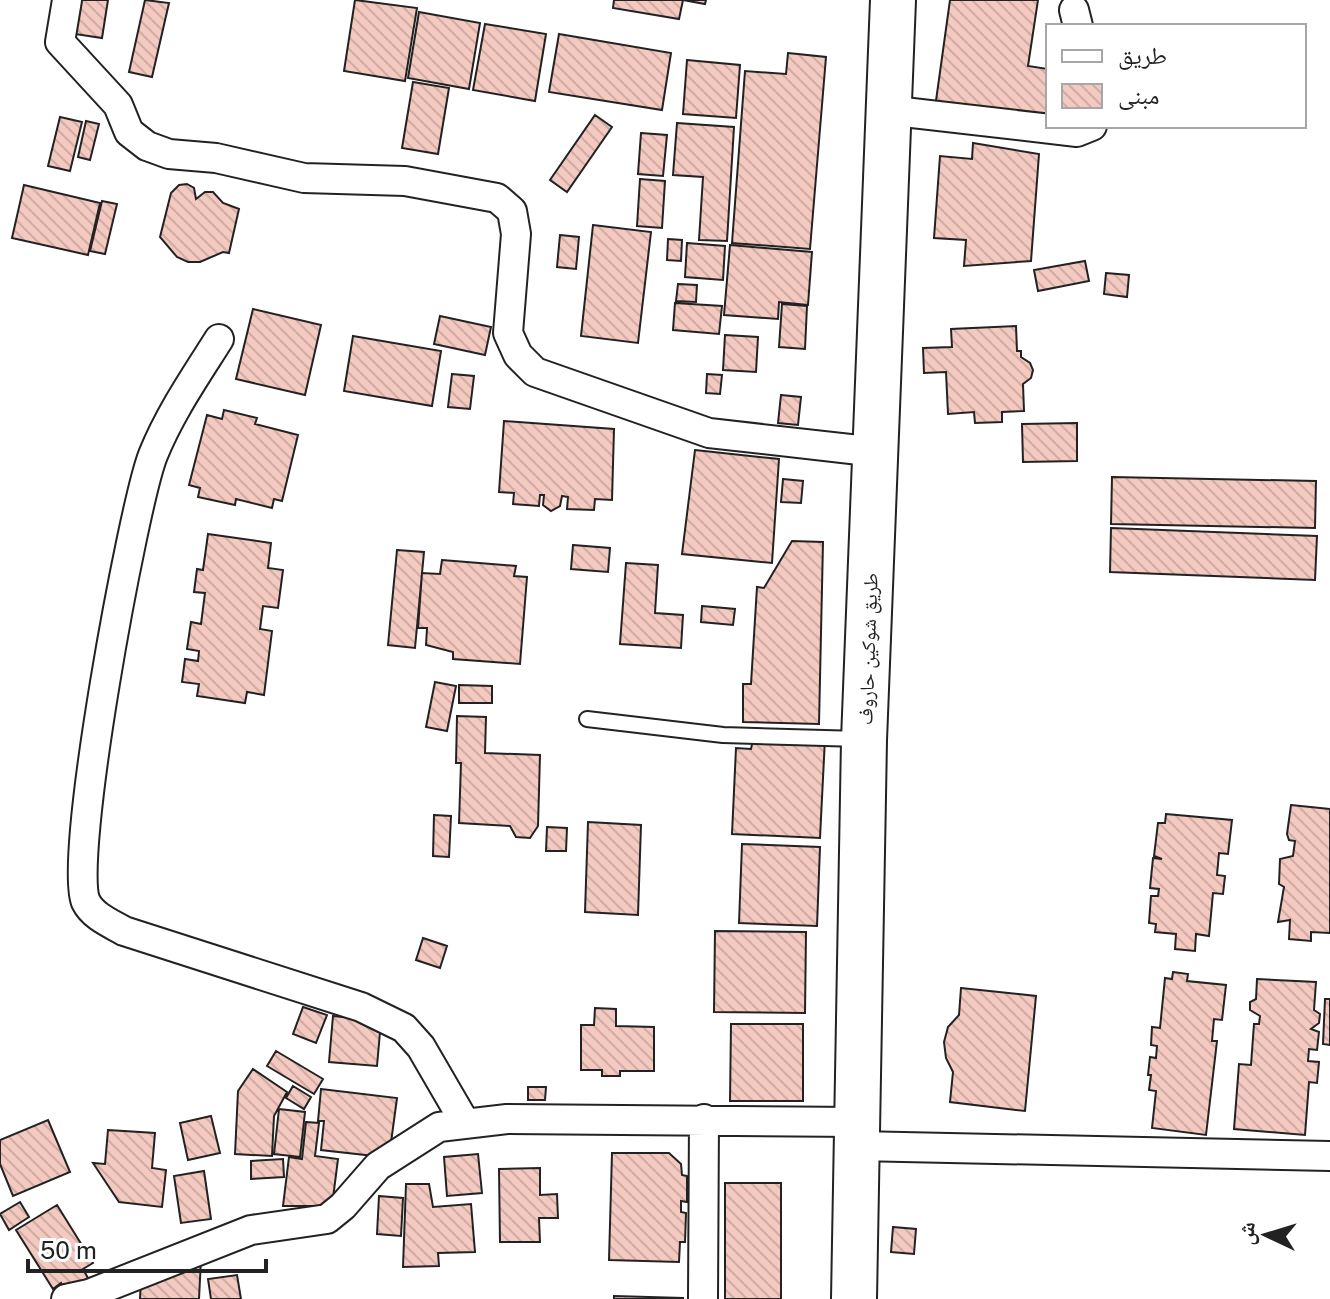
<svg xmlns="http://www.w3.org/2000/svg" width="1330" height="1299" viewBox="0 0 1330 1299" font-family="'Public Sans','Noto Naskh Arabic',sans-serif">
<defs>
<pattern id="building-back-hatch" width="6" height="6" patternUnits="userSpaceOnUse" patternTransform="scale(2)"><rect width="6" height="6" fill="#f3c9c0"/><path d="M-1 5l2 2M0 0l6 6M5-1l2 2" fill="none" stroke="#d0aca5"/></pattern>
</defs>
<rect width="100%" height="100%" fill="#fff"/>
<!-- building -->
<path fill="url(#building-back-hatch)" stroke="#222" stroke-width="2" d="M80,0H108L102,38L75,34Z
M145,0L169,3L152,77L129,72Z
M355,0L417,8L405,81L344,71Z
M614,0H706L705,4L683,0L679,19L613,8Z
M950,0H1038L1028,66L1048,69V123L935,108Z
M419,12L480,23L469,89L408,78Z
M485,24L546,34L535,101L473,90Z
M559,34L671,53L662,110L549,92Z
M788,53L826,57L810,249L732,243L745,71L786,74Z
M687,60L740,65L736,118L683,114Z
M413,82L449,88L438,154L402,148Z
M595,115L612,127L567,192L550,180Z
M60,117L82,122L70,171L48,166Z
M86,121L99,124L90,160L78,157Z
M677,123L734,127L727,241L699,240L703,177L673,175Z
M641,133L667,135L663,176L638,174Z
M973,143L1039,154L1031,261L964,266L966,240L934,238L940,156L972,159Z
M640,179L665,181L662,228L637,226Z
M187,184L194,188L196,199L205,192H213L223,203L239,209L229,253L223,252L200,262H188L177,257L160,237L171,193L179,185Z
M24,185L100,203L88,255L12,238Z
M102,201L117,204L105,254L90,251Z
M593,225L651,232L638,343L581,336Z
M560,235L579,237L576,269L557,267Z
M668,239L682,240L681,261L667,260Z
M687,243L725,246L723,280L685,277Z
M730,245L812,252L808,305L779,302L778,319L724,315Z
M1085,261L1089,281L1038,291L1034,270Z
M1106,273L1129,275L1127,297L1104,294Z
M678,284L697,285L696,302L676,301Z
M675,303L722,306L719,334L673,330Z
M782,304L807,306L805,349L779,347Z
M253,309L321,325L305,395L236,379Z
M440,316L491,327L485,355L434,344Z
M1016,326L1017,351H1021V357L1030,363L1033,370L1031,378L1023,384L1024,411L1002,412V422L975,423L974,412L948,414L946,372L924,373L923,348L952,347L951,329Z
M725,335L758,337L756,372L723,370Z
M353,336L441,351L432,406L344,391Z
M452,374L474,376L470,409L448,407Z
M707,374L722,375L720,394L706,393Z
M781,395L801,397L798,425L778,423Z
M224,410L257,418L255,424L298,435L282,501L274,499L272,508L236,499L235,505L198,497L200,488L189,485L207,415L222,419Z
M504,421L614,429L612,500L595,499L594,510L567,509L568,497L562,496L560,506L551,511L543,505L544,495H540L539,506L513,504L514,493L499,492Z
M1077,423V461L1023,462L1022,424Z
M695,450L779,459L772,563L682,554Z
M1112,477L1316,481L1315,528L1111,524Z
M783,479L803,481L801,503L781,502Z
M1111,528L1317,536L1315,580L1110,572Z
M208,534L271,543L268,568L283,570L278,608L263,606L260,629L272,631L264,695L247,692L245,703L197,696L199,684L182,682L185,659L198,661L199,651L187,649L191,622L201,624L205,593L194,592L197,569L203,570Z
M792,541L823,542L819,724L743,722V684H751L757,587L764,588Z
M573,545L610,548L608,572L571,569Z
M397,550L424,552L415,648L388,645Z
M442,560L516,566L514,576L527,577L520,664L453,659V652L426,645L427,628H418L422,573L440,574Z
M626,563L658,565L655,613L683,615L681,648L620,644Z
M702,606L735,609L733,625L701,622Z
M435,682L456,686L447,731L426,727Z
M459,685L492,686V703H459Z
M457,716L486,717L485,753L540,755L538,826L530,838L516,837L510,826L459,823L461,763H456Z
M825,738L820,838L732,834L736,748L751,749L753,740Z
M1291,805L1330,809V933L1311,932V941L1289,939L1290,920L1278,922L1284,887L1279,884L1280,859L1293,856L1295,841L1289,840L1287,834Z
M1166,814L1232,820L1228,854L1219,853L1217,875L1225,876L1223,894L1213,893L1209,936L1196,934L1195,951L1175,949L1176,934L1155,932L1156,924L1149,923L1151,896H1158L1159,889L1150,888L1153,858L1162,859L1154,856L1158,823H1165Z
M434,815L451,816L449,857L433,856Z
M588,822L641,825L638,915L585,912Z
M547,827L567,828L566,851H546Z
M742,844L820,847L817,926L739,923Z
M715,931L806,932L805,1013L714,1012Z
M423,938L447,946L440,968L416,960Z
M1173,972L1188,974L1187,981L1226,985L1222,1020L1214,1019L1212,1041H1217L1206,1135L1152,1128L1156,1091L1149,1090L1151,1075H1148L1150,1057L1156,1058L1157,1046L1151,1045L1152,1027L1160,1028L1165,978L1172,979Z
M1257,979L1316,982L1314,1010L1320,1014L1319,1023L1311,1029L1319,1032L1317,1050L1309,1049L1308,1061L1319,1062L1317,1083L1309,1082L1305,1135L1234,1129L1239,1064L1251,1065L1254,1024H1259L1260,1016L1250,1010V1002L1256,999Z
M961,988L1036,996L1025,1111L950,1102L953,1072L946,1058L944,1042L948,1027L959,1015Z
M1325,999H1330V1045L1323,1044Z
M303,1007L327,1015L316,1043L293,1034Z
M595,1008L616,1009V1026L654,1027V1071H620V1076H602V1070H581V1025H594Z
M333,1016L381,1021L377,1066L329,1062Z
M731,1024H803V1101H730Z
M276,1051L323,1079L314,1094L267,1066Z
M253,1069L287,1092L274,1116L272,1156L235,1154L238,1091Z
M293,1086L311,1097L304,1109L286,1098Z
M528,1087H546L545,1100H528Z
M321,1089L397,1098L390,1150L383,1157L321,1150L324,1121H318Z
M279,1109L305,1112L300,1157L274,1154Z
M211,1116L220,1153L188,1160L180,1123Z
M48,1120L70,1172L13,1196L0,1164V1140Z
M306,1122L319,1123L315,1156L338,1159L332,1206H283L289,1157L302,1159Z
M108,1130L155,1133L152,1168L166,1170L162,1207L119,1202L93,1163L105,1164Z
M612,1153H669L681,1164L682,1175L687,1176V1202L681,1201V1212L686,1213L685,1242H680L679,1262L609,1260Z
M478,1154L482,1193L447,1196L444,1157Z
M283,1159L284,1177L251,1179V1161Z
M540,1168V1195L557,1194L558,1218H539L540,1242H500L499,1169Z
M204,1171L211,1219L181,1223L174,1176Z
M725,1183H781V1299H725Z
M406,1184H429L433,1207L471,1204L475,1252L438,1253L439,1266L403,1267Z
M379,1196L403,1198L401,1236L377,1234Z
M20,1202L29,1217L9,1230L0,1214Z
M57,1205L93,1263L83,1269L89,1280L67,1293L61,1283L53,1289L16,1230Z
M893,1227L916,1229L914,1254L891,1252Z
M201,1259L199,1299H140L141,1277Z
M237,1275L241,1299H211L208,1279Z
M614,1296L684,1298L614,1299Z"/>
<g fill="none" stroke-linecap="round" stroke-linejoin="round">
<defs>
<path id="service" d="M587,719L723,735L860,739"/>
<path id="minor" d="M67,0L60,42L118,105L129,132L147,146L169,154L216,158L304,178L405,181L497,198L512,211L516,234L508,333L518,355L535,372L709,433L877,452
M1074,10L1078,26
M886,110L1077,132L1092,126
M219,339C195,377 170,413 153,455C133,506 67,864 86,902C93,916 110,923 124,931L361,1007L404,1028L421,1047L464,1121
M857,1146L1330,1156
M66,1299L89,1294L251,1230L327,1219L343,1206L378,1166L439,1127L507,1119L858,1122
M703,1299L704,1119"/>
<path id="primary" d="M854,1299L864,740L893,0"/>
</defs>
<!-- service casing -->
<use href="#service" stroke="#222" stroke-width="18"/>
<!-- minor casing -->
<use href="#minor" stroke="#222" stroke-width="32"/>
<!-- primary casing -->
<use href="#primary" stroke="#222" stroke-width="48"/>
<!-- service -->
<use href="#service" stroke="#fff" stroke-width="14"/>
<!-- minor -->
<use href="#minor" stroke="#fff" stroke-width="28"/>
<!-- primary -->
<use href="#primary" stroke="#fff" stroke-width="44"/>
</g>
<g text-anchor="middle" stroke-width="6" stroke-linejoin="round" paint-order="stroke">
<!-- street labels -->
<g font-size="20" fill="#222" stroke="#fff">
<text transform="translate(868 649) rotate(-88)" y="7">طريق شوكين حاروف</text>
</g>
</g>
<!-- legend -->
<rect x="1046" y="24" width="260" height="104" fill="#ffffff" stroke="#a7a7a7" stroke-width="2"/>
<rect x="1062" y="50" width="40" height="12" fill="#ffffff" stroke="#a7a7a7" stroke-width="2"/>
<text x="1118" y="64" font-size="24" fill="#222222">طريق</text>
<rect x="1062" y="84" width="40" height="24" fill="url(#building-back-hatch)" stroke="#a7a7a7" stroke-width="2"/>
<text x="1118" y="104" font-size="24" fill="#222222">مبنى</text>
<!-- north arrow -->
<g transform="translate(1266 1235) rotate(274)" stroke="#ffffff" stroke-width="6" paint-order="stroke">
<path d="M0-6L14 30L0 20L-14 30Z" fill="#222222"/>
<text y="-12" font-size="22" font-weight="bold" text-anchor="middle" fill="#222222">ش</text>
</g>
<!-- scale -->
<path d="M28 1259v12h238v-12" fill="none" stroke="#222222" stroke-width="4"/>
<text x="40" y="1259" font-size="24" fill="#222222" stroke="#ffffff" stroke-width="6" paint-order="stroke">50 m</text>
</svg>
